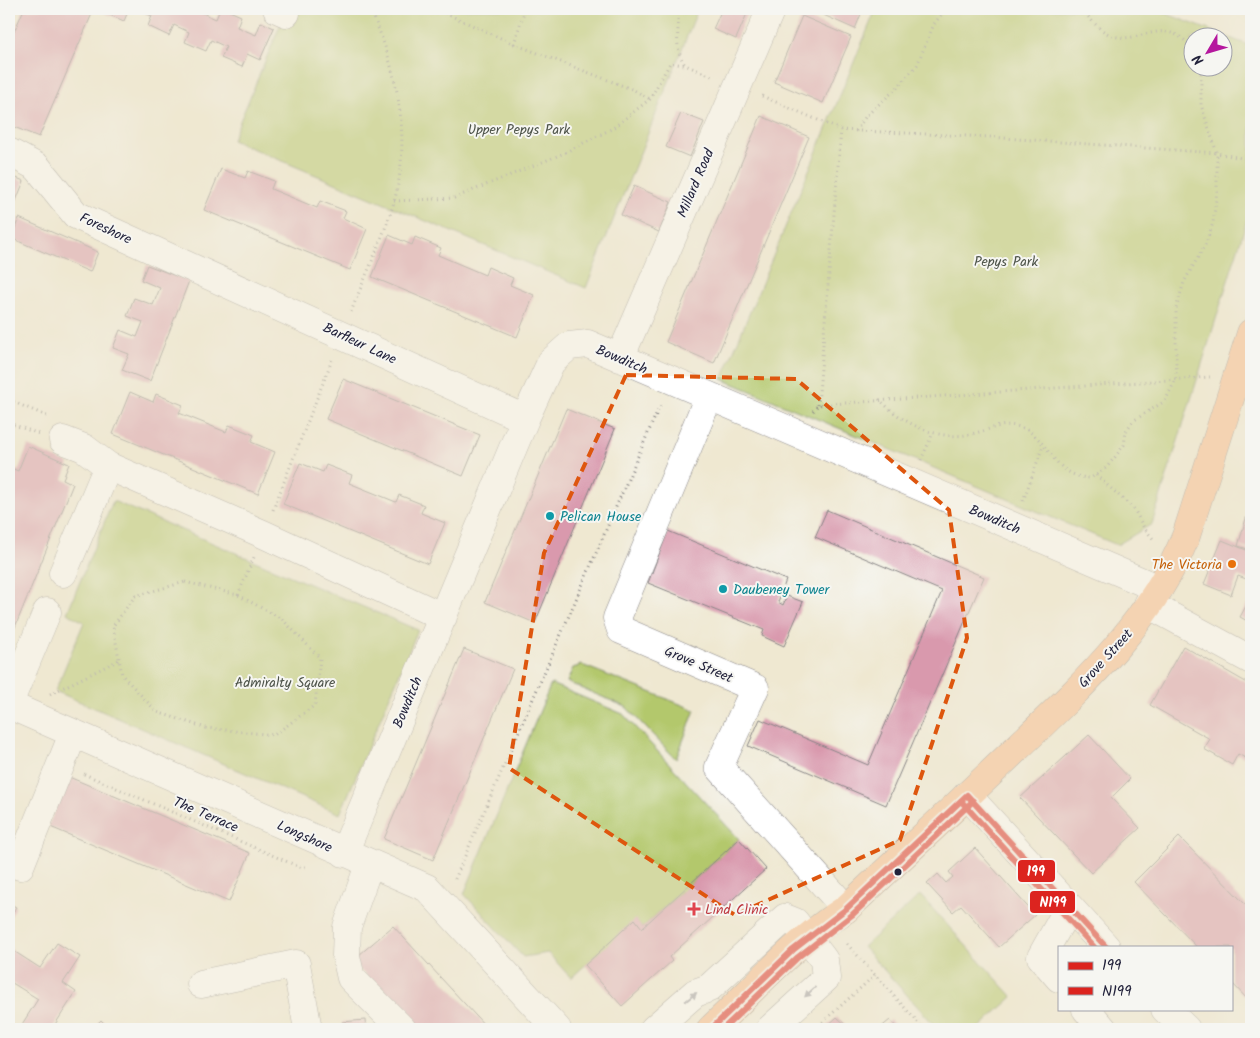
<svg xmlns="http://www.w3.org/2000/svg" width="1260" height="1038" viewBox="0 0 1260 1038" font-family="Kalam,sans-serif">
<rect width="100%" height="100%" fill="#f6f6f2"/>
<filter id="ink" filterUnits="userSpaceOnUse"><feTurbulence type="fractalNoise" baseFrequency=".02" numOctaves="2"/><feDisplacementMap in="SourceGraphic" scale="10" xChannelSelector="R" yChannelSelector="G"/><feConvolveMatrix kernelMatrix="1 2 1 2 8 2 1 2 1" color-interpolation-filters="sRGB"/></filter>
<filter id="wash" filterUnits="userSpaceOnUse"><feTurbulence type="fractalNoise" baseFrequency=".0096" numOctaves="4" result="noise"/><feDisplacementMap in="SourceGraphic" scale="20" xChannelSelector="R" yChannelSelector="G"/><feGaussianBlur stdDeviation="1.12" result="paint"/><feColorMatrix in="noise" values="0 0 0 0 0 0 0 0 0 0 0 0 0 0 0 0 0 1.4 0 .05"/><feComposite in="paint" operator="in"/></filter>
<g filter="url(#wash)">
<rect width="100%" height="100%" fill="#efe8d1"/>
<!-- green -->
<path fill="#b3c86c" stroke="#6a7554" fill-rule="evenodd" d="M287,9H698L586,288L232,140Z
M876,9H1154L1251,46V207L1152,524L1117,545L722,379ZM1192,38H1222V68H1192Z
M113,501L418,630L340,814L55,691L84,622L67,613Z
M582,665L695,710L676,759L626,707L567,682L573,668Z
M551,684L623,714L739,839L642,928L635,920L571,978L548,953L523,957L464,894Z
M920,895L1013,997L978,1029H938L863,947Z"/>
<g id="blocks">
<!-- building -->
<path fill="#d999ad" d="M24,9H94L39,137L9,125V43Z
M95,9H129L124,21Z
M135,9H201L200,12L216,19L220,9H225L241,16L237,27L256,35L261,22L274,28L260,60L247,54L242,67L221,58L226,47L211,40L206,51L185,42L189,32L174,25L169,36L148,26L152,16Z
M722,9H749L736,39L713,29Z
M810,9H863L855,29Z
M802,16L851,37L823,103L774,82Z
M681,113L704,122L690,157L666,147Z
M761,116L809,137L714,363L666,342Z
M221,169L245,178L248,171L274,181L271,189L317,208L320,201L346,211L343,218L367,229L350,270L204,210Z
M9,175L24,181L9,218Z
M634,186L671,202L659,232L621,215Z
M19,218L98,252L90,272L11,238Z
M389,235L412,245L415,237L441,248L438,255L485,275L488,267L513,278L510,285L534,295L517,337L372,277Z
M147,265L189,281L150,381L122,370L129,354L113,348L120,330L137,337L143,322L127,316L134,298L153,305L160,288L141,280Z
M343,379L480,435L463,476L326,419Z
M130,392L153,402L156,394L183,405L179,413L226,432L229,425L254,435L251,442L275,452L258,494L113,434Z
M566,409L615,429L535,623L485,602Z
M28,446L69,464L63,479L73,484L9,642V467L18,471Z
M300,463L323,472L326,465L352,475L349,483L396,502L399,495L424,505L421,513L445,523L428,564L283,504Z
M1251,501V550L1238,546Z
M827,510L984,577L886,805L748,746L760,719L868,765L942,591L815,537Z
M668,531L786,580L778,602L783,605L787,596L803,602L784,646L762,636L764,630L648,583Z
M1222,540L1251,552L1249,580L1238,576L1231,595L1204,584Z
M1251,597V623L1240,617Z
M1183,646L1251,685V761L1238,754L1232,765L1204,749L1210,739L1150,705Z
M464,649L513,669L433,860L384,839Z
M1089,735L1130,779L1111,798L1140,828L1091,873L1020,798Z
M69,777L250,853L229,902L48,826Z
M1179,837L1251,910V1003L1231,982V947H1197L1134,882Z
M739,839L766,869L669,957L672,961L622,1006L585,965L635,919L642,928Z
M975,848L1035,915L999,947L961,905L953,912L927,884L938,874L946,883L953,877L949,872Z
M9,903L16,907L9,919Z
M393,926L488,1029H415L352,961Z
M57,943L80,957L63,983L76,992L52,1029H19L38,999L9,981V948L40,968Z
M837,1017L850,1029H824Z
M101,1020L110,1029H92Z
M365,1020L366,1029H343L342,1022Z
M890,1020L898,1029H879Z"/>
</g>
</g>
<g filter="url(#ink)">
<use href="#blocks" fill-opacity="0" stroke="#888586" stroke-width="1"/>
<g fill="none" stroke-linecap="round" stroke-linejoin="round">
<defs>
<path id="minor" d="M277,9L286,13
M9,152L37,167L76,215L525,419
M620,358L771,9
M709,396L617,618L621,630L755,688L719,767L846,909
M63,440L84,448L108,466L263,534L443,617
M63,573L108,466
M1148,604L1251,660
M9,703L47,612
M9,705L427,888L557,1029
M967,795L1106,947
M344,853L525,419L551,362L569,346L588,344L1159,589
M369,865L347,927L346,956L351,978L402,1029
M20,866L73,734
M1059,978L1041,957L1069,907
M201,984L296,964L308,1029
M1086,1009L1103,1029
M1165,1009L1186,1029
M654,1029L695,993L709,988L785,918L795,922L824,960L826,978L770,1029"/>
<path id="major" d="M711,1029C754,989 796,941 846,909C902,856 959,804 1015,750C1081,687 1151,623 1186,536L1251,333"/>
</defs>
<!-- minor casing -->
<use href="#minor" stroke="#888586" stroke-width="29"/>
<!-- major casing -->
<use href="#major" stroke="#888586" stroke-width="29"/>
<!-- path -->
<path stroke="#888586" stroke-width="3" stroke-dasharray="1 4" stroke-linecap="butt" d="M436,9L514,44L634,90L650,99
M677,9C681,31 672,44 685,65
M1082,9C1090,19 1099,30 1111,35C1139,47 1163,13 1192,48
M514,44L525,9
M762,96L841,130L989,137L1217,153L1251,160
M856,131L866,116L897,88L917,65L934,24L946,9
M394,201L454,198L562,154L613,128L650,99L670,63L685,65L714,77
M351,312C365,276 383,239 394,202C412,137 397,68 370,9
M879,399C903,424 940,443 975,433C989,430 1001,423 1016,426C1050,433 1049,477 1091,478L1106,468L1115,457L1124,445L1126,431L1133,421L1165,401L1176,379V309L1184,282L1206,243L1213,223L1217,191V153L1201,105V68
M9,400L49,417
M818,405L841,130
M813,411L818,405L1210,377
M9,423L39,434
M921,460L933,433
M1096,475L1134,509L1144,528L1155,541
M1023,501L1043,446
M273,510L332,360
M185,582L238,595L282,619L320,658L315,705L274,735L206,728L157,712L122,675L113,626L135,596Z
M238,595L254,557
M50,694L119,660
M84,774L302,868L308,866
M455,879L661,403
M847,944L924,1029
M815,1029L875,975"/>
<!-- minor -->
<use href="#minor" stroke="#fff" stroke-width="28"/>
<!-- major -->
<use href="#major" stroke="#fbbb8d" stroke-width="28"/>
<defs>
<path id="bus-1" d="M967,795L1106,947
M711,1029L793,950L846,909L967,795"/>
<path id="bus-2" d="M961,801L1094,947
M723,1029L798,957L852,915L973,801"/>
</defs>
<!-- bus-1 casing -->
<use href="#bus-1" stroke="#f6f6f2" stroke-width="10"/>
<!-- bus-2 casing -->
<use href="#bus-2" stroke="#f6f6f2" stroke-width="10"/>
<!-- bus-1 -->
<use href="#bus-1" stroke="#dc241f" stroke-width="6"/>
<!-- bus-2 -->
<use href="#bus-2" stroke="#dc241f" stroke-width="6"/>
</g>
<!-- one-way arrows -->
<defs><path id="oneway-solid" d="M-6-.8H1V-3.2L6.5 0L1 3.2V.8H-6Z" transform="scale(1.25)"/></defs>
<g fill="#9c9ca7">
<use href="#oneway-solid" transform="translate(810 992) rotate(137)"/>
<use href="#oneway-solid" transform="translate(691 997) rotate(-38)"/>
</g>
</g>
<!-- marked area -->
<path d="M0 0H1260V1038H0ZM626,375L796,379L949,510L967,638L900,840L735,915L509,768L544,553Z" fill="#efe8d1" fill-opacity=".55" fill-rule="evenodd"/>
<path fill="none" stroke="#de560e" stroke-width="4" stroke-dasharray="10 6" stroke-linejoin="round" d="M626,375L796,379L949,510L967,638L900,840L735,915L509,768L544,553Z"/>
<!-- markers -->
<g fill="#0f9aa8" stroke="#f6f6f2" stroke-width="2">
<circle cx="550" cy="516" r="5"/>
<circle cx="723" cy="589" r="5"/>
</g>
<circle fill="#e8710a" stroke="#f6f6f2" stroke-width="2" cx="1232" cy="564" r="5"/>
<circle fill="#22223b" stroke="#f6f6f2" stroke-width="2" cx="898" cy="872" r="4.5"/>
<path fill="#e0444e" stroke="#f6f6f2" stroke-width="2" d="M691.5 901.5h5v5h5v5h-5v5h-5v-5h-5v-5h5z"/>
<g text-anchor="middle" stroke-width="4" stroke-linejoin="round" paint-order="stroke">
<!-- park labels -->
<g font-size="14" fill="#4e544a" stroke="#f6f6f2">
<text x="519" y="134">Upper Pepys Park</text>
<text x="1006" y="266">Pepys Park</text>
<text x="285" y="687">Admiralty Square</text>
</g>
<!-- street labels -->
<g font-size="14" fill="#22223b" stroke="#f6f6f2">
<text transform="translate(695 183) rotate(-67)" y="5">Millard Road</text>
<text transform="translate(106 228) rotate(25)" y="5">Foreshore</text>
<text transform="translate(360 343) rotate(25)" y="5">Barfleur Lane</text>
<text transform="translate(622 359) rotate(23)" y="5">Bowditch</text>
<text transform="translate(995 519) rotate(23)" y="5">Bowditch</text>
<text transform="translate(1105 658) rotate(-48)" y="5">Grove Street</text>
<text transform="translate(699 664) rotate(23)" y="5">Grove Street</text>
<text transform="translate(407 702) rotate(-67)" y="5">Bowditch</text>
<text transform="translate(206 814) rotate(23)" y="5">The Terrace</text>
<text transform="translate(305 836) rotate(24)" y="5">Longshore</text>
</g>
<!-- culture labels -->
<g font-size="14" fill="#0d838f" stroke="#f6f6f2" text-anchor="start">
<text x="560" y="521">Pelican House</text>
<text x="733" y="594">Daubeney Tower</text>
</g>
<!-- food labels -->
<g font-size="14" fill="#c56008" stroke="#f6f6f2" text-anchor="end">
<text x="1222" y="569">The Victoria</text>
</g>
<!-- health labels -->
<g font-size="14" fill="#be3a42" stroke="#f6f6f2" text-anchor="start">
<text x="705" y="914">Lind Clinic</text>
</g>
</g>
<g stroke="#f6f6f2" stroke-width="2">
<rect x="1017" y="859" width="39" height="24" rx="5" fill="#dc241f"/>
<rect x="1029" y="890" width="47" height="24" rx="5" fill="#dc241f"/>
</g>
<g font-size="14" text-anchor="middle" font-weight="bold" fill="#fff">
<text x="1036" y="876">199</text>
<text x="1053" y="907">N199</text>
</g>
<!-- margin -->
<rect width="1260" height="1038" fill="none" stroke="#f6f6f2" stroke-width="30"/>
<!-- legend -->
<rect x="1058" y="946" width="175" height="65" fill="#f6f6f2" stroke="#a1a1a9"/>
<rect x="1068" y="962" width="25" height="8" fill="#dc241f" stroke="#a1a1a9"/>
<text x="1102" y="970" font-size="15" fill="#22223b">199</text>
<rect x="1068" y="987" width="25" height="8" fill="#dc241f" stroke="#a1a1a9"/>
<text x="1102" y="996" font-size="15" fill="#22223b">N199</text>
<!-- north arrow -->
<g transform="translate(1208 52) rotate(232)"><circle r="24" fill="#f6f6f2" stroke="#a1a1a9"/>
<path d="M0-4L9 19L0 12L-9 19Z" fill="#b5179e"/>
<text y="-8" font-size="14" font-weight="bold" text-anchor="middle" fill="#22223b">N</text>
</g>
</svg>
